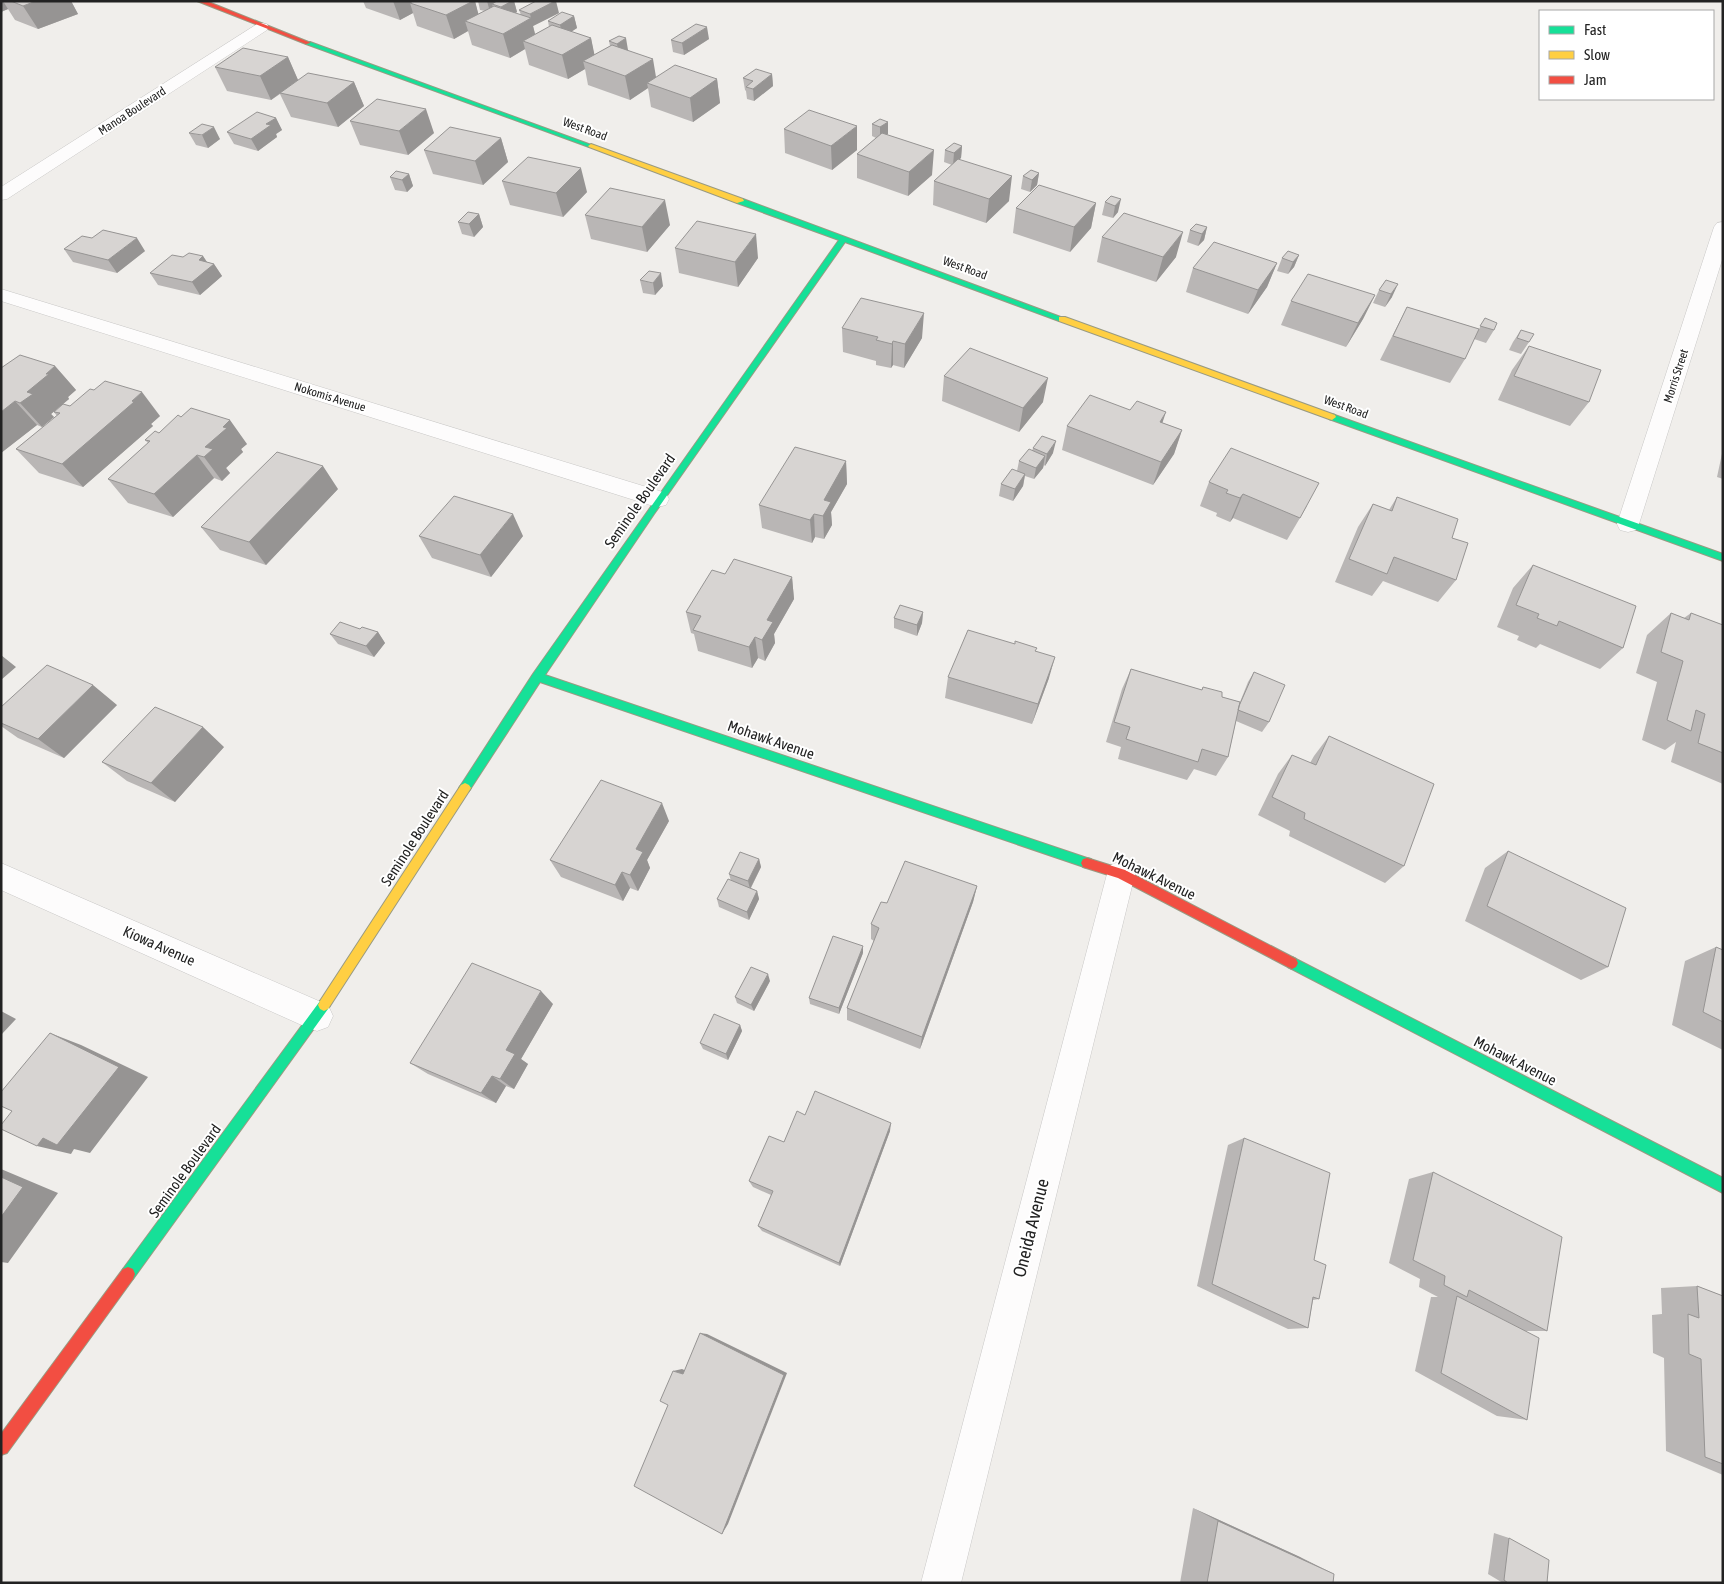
<svg xmlns="http://www.w3.org/2000/svg" width="1724" height="1584" viewBox="0 0 1724 1584" font-family="'Asap Condensed',sans-serif">
<rect width="100%" height="100%" fill="#f0eeeb"/>
<g fill="none" stroke-linecap="round" stroke-linejoin="round">
<defs>
<path id="street" d="M262,23L267,24L269,27L267,30L7,199L1,200V187L257,24Z
M1723,222V257L1639,524L1636,530L1628,532L1620,530L1617,524L1714,227L1717,223Z
M1,289L666,493L669,499L666,505L658,507L650,505L1,301Z
M1121,861L1131,865L1135,874L961,1583H921L1107,874L1111,865Z
M1,863L328,1005L333,1016L328,1027L317,1031L306,1027L1,890Z"/>
<path id="fast" d="M306,42H310L594,146L589,147L306,44Z
M737,199H743L1066,319L1059,321L845,242L654,514L545,675L1087,858L1091,859L1093,863L1091,867L1087,868L540,682L469,791L465,793L461,791L459,788L461,785L533,674L839,240L737,203Z
M1332,414L1723,554V561L1329,419V415Z
M1292,957L1723,1178V1193L1288,967L1286,963L1288,959Z
M324,999L328,1001L330,1005L328,1009L133,1279L128,1281L123,1279L121,1274L123,1269L320,1001Z"/>
<path id="slow" d="M591,144L743,199L744,201L737,203L589,147L588,146Z
M1059,317H1065L1335,415L1336,417L1332,420L1329,419L1059,321Z
M465,783L469,785L471,788L469,791L328,1009L324,1011L320,1009L318,1005L320,1001L461,785Z"/>
<path id="jam" d="M197,1H206L311,43L306,44Z
M1087,858L1125,870L1296,959L1298,963L1296,967L1292,969L1288,967L1118,878L1083,867L1081,863L1083,859Z
M128,1267L133,1269L135,1274L133,1279L7,1453L1,1455V1434L123,1269Z"/>
</defs>
<!-- street casing -->
<use href="#street" stroke="#c9c8c7" stroke-width="1"/>
<!-- fast casing -->
<use href="#fast" stroke="#999a82" stroke-width="2"/>
<!-- slow casing -->
<use href="#slow" stroke="#999a82" stroke-width="2"/>
<!-- jam casing -->
<use href="#jam" stroke="#999a82" stroke-width="2"/>
<!-- street -->
<use href="#street" fill="#fdfcfc" fill-rule="evenodd"/>
<!-- fast -->
<use href="#fast" fill="#16e098" fill-rule="evenodd"/>
<!-- slow -->
<use href="#slow" fill="#ffcf43" fill-rule="evenodd"/>
<!-- jam -->
<use href="#jam" fill="#f24e42" fill-rule="evenodd"/>
</g>
<!-- wall -->
<path fill="#b9b6b5" d="M1,1H71L78,14L38,29L15,20L8,9L1,12Z
M363,1H475L478,14L485,11L480,10L478,1H494V3L497,1H514L517,12L515,13L521,15L519,10L559,13L533,26L535,34L549,27L548,21L574,16L577,28L571,32L591,38L594,55L610,46L609,41L619,36L628,50L656,78L717,79L720,103L693,122L651,107L648,88L630,100L588,85L585,69L568,79L529,65L525,49L510,58L472,45L468,31L454,39L417,26L413,13L400,20L366,8Z
M709,39L684,55L673,52L671,40Z
M288,57L298,80L354,82L364,106L338,127L291,117L280,94L271,100L227,91L215,67Z
M772,74L773,86L754,101L747,99L746,91L745,90L743,78Z
M276,118L282,130L276,134L277,137L258,151L234,144L227,132Z
M350,121L434,133L408,155L360,145Z
M888,122V134L887,135L932,175L908,196L857,178V154L876,138L872,136V124Z
M784,129L857,150L832,170L785,153Z
M189,133L220,139L208,148L196,145Z
M501,138L508,162L483,185L433,174L424,150Z
M962,146L961,158L959,159L1009,201L986,223L933,205L934,181L952,165L944,162L945,150Z
M1039,173L1037,185L1030,192L1021,189L1023,176Z
M409,174L413,186L407,192L395,190L390,177Z
M502,181L587,192L563,217L510,205Z
M1111,196L1118,212L1113,218L1102,215L1105,202Z
M1096,203L1091,228L1070,252L1013,233L1016,208Z
M479,214L483,227L474,237L462,234L458,222Z
M585,215L670,225L647,252L591,239Z
M1207,227L1204,240L1198,246L1187,242L1190,230Z
M1102,237L1176,257L1156,282L1097,262Z
M675,248L758,258L738,287L679,273Z
M64,249L145,251L117,273L73,262Z
M1299,255L1294,267L1288,274L1277,271L1282,258Z
M203,256L207,262L214,264L222,276L200,295L158,285L150,273L183,257Z
M1277,263L1267,287L1248,314L1186,292L1193,268Z
M640,280L663,286L655,295L643,293Z
M1386,280L1392,297L1385,307L1373,303L1379,290Z
M1375,295L1363,319L1346,347L1281,325L1291,301Z
M1407,307L1479,329L1485,318L1494,330L1486,343L1474,339L1465,359L1450,383L1380,360Z
M842,328L922,338L904,368L893,365L891,368L876,365V361L843,352Z
M1521,330L1529,342L1521,354L1509,350L1513,342Z
M1529,346L1589,402L1570,426L1498,400L1512,370Z
M55,366L76,390L68,397L69,399L51,414L54,417L42,427L37,425L1,453V368Z
M944,376L1043,402L1019,432L942,401Z
M70,406L160,416L151,424L153,426L83,487L39,473L16,449L57,416L54,412Z
M1163,423L1182,430L1174,454L1153,485L1062,450L1067,426Z
M159,433L247,444L241,449L243,452L226,468L230,473L222,481L214,478L173,517L128,503L108,479L148,443L145,440Z
M1033,448L1053,453L1045,466L1044,465L1043,468L1034,479L1025,476L1023,486L1013,501L999,496L1001,484L1017,471L1019,461L1032,451Z
M1723,449V479L1717,477Z
M846,461L847,484L831,512L832,525L824,539L815,537L812,543L762,528L759,505Z
M1209,482L1307,506L1287,540L1233,518L1230,522L1216,516L1217,513L1200,506Z
M338,489L266,565L220,550L201,527Z
M1397,497L1452,538L1456,580L1438,602L1383,581L1372,596L1335,582L1358,527L1373,504L1389,510Z
M419,536H523L491,577L432,558Z
M1533,565L1623,648L1600,669L1540,644L1536,648L1517,640L1519,636L1497,627L1513,588Z
M725,574L792,577L794,599L774,634L775,643L765,661L758,658L752,668L698,651L694,634L691,633L686,612Z
M923,612L922,623L917,636L894,628V618Z
M1671,613L1684,618L1691,613L1723,625V784L1671,762L1676,742L1665,750L1642,740L1657,682L1636,673L1647,635Z
M360,629L378,632L385,643L374,657L338,644L330,634Z
M1036,651L1049,678L1032,724L945,698L948,677Z
M1131,669L1202,690L1203,687L1222,697L1240,702L1248,682L1254,672L1269,722L1262,732L1236,721L1228,757L1216,776L1194,769L1187,780L1118,759L1121,747L1106,742L1122,689Z
M117,705L64,758L18,738L1,726V707Z
M1329,736L1404,866L1385,883L1289,836L1290,831L1258,815L1278,774L1292,755L1310,763L1314,756Z
M224,747L175,802L127,781L102,762Z
M669,821L647,860L650,868L638,891L630,888L623,901L561,877L550,860Z
M1508,851L1608,967L1581,980L1465,921L1485,868Z
M759,859L761,867L751,888L757,891L759,899L749,920L719,907L717,899L731,881L729,874Z
M977,886L973,902L920,1049L847,1020V1008L874,941L871,939V924L887,903Z
M1716,947L1723,950V1050L1672,1025L1685,961Z
M863,953L839,1014L810,1004L809,998Z
M770,981L754,1011L737,1003L735,997Z
M553,1004L521,1059L528,1064L514,1089L506,1086L496,1103L428,1074L410,1063Z
M740,1025L742,1031L728,1060L703,1049L700,1043Z
M805,1115L890,1131L840,1266L762,1231L758,1226L771,1195L753,1187L749,1181L784,1142Z
M1244,1138L1319,1299L1313,1300L1308,1328L1288,1329L1197,1286L1228,1145Z
M1433,1172L1547,1331H1525L1527,1420L1497,1416L1415,1371L1431,1297H1438L1419,1287L1420,1279L1389,1263L1409,1179Z
M1697,1286L1723,1296V1475L1666,1451L1664,1358L1653,1353L1652,1315L1662,1314L1661,1288Z
M1193,1508L1300,1557L1333,1583H1180Z
M1494,1533L1509,1538L1547,1583H1503L1488,1574Z"/>
<!-- shaded-wall -->
<path fill="#969493" d="M1,1H3L8,9L1,12Z
M36,1H71L78,14L38,29L23,6Z
M393,1H426L410,3L413,13L400,20Z
M473,1H475L481,24L465,21L468,31L454,39L446,15Z
M487,1H494L495,5L492,4L494,10L490,12Z
M512,1H514L517,12L504,19L501,7Z
M555,1H556L559,13L533,26L530,14Z
M574,16L577,28L563,37L560,25Z
M531,18L537,42L523,41L525,49L510,58L503,34Z
M707,27L709,39L684,55L682,43Z
M591,38L596,62L583,61L585,69L568,79L562,55Z
M626,38L628,50L619,56L617,44Z
M288,57L298,80L271,100L260,76Z
M653,59L657,83H647L648,88L630,100L625,76Z
M772,74L773,86L754,101L753,89Z
M717,79L720,103L693,122L690,98Z
M354,82L364,106L338,127L327,103Z
M426,109L434,133L408,155L399,131Z
M276,118L282,130L276,134L277,137L258,151L251,139L266,124Z
M888,122V134L880,140V127Z
M857,126V150L832,170L831,146Z
M214,127L220,139L208,148L202,135Z
M501,138L508,162L483,185L475,161Z
M962,146L961,158L953,165L954,153Z
M934,150L932,175L908,196L909,172Z
M581,168L587,192L563,217L556,193Z
M1039,173L1037,185L1030,192L1032,180Z
M409,174L413,186L407,192L402,180Z
M1012,176L1009,201L986,223L989,199Z
M1121,199L1118,212L1113,218L1115,206Z
M665,200L670,225L647,252L642,227Z
M1096,203L1091,228L1070,252L1074,227Z
M479,214L483,227L474,237L469,224Z
M1207,227L1204,240L1198,246L1202,234Z
M1183,232L1176,257L1156,282L1163,257Z
M756,234L758,258L738,287L735,262Z
M137,238L145,251L117,273L108,260Z
M1299,255L1294,267L1288,274L1293,262Z
M203,256L210,267L214,264L222,276L200,295L192,282L199,260Z
M1277,263L1267,287L1248,314L1258,290Z
M661,273L663,286L655,295L653,283Z
M1398,284L1392,297L1385,307L1391,294Z
M1375,295L1363,319L1346,347L1358,323Z
M924,313L922,338L904,368L905,344Z
M893,341V365L891,368L892,344Z
M55,366L76,390L68,397L69,399L51,414L54,417L42,427L20,403L27,392L46,374Z
M1048,378L1043,402L1019,432L1023,408Z
M142,392L160,416L151,424L153,426L83,487L62,464Z
M15,401L37,425L1,453V412Z
M1166,412L1158,436L1160,422Z
M230,420L247,444L241,449L243,452L226,468L230,473L222,481L204,457L205,447L223,427Z
M1182,430L1174,454L1153,485L1161,462Z
M1056,441L1053,453L1045,466L1047,454Z
M197,455L214,478L173,517L154,494Z
M1045,456L1043,468L1034,479L1036,468Z
M846,461L847,484L831,512L832,525L824,539L823,516L824,500Z
M323,466L338,489L266,565L249,542Z
M1025,474L1023,486L1013,501L1015,489Z
M1243,494L1233,518L1230,522L1240,498Z
M513,514L523,536L491,577L480,555Z
M814,514L815,537L812,543L810,520Z
M792,577L794,599L774,634L775,643L765,661L762,640L767,620Z
M923,612L922,623L917,636V625Z
M378,632L385,643L374,657L366,646Z
M755,637L758,658L752,668L749,647Z
M1,655L16,667L1,680Z
M1055,657L1049,678L1032,724L1038,704Z
M93,685L117,705L64,758L38,739Z
M203,727L224,747L175,802L151,783Z
M662,803L669,821L647,860L650,868L638,891L630,875L636,849Z
M759,859L761,867L750,889L748,881Z
M622,872L630,888L623,901L615,885Z
M977,886L973,902L920,1049L922,1037Z
M757,891L759,899L749,920L747,912Z
M863,946V953L839,1014V1008Z
M768,974L770,981L754,1011L751,1005Z
M541,991L553,1004L521,1059L528,1064L514,1089L500,1079L506,1050Z
M1,1011L16,1019L1,1035Z
M740,1025L742,1031L728,1060L726,1054Z
M50,1033L81,1045L148,1077L90,1153L74,1149L71,1154L37,1146Z
M492,1076L506,1086L496,1103L481,1093Z
M891,1123L890,1131L840,1266L839,1263Z
M1,1169L58,1193L8,1263L1,1262Z
M700,1333L707,1334L787,1373L728,1524L722,1534Z
M682,1369L691,1373L683,1374L673,1371Z
M1193,1508L1300,1557L1334,1574L1218,1521Z"/>
<!-- building -->
<path fill="#d7d4d2" stroke="#969493" d="M11,1H36L23,6Z
M413,1H473L446,15L410,3Z
M497,1H512L501,7L492,4Z
M536,1H555L530,14L519,10Z
M494,6L531,18L503,34L465,21Z
M562,12L574,16L560,25L548,21Z
M696,24L707,27L682,43L671,40Z
M552,25L591,38L562,55L523,41Z
M619,36L626,38L617,44L609,41Z
M612,45L653,59L625,76L583,61Z
M243,48L288,57L260,76L215,67Z
M675,65L717,79L690,98L647,83Z
M756,69L772,74L753,89L746,87L753,81L743,78Z
M308,73L354,82L327,103L280,93Z
M377,99L426,109L399,131L350,121Z
M809,110L857,126L831,146L784,129Z
M257,112L276,118L266,124L271,125L251,139L227,132Z
M880,119L888,122L880,127L872,124Z
M202,124L214,127L202,135L189,133Z
M450,127L501,138L475,161L424,150Z
M882,133L934,150L909,172L857,154Z
M954,143L962,146L954,153L945,150Z
M528,157L581,168L556,193L502,181Z
M958,159L1012,176L989,199L934,181Z
M1031,170L1039,173L1032,180L1023,176Z
M396,171L409,174L402,180L390,177Z
M1039,185L1096,203L1074,227L1016,208Z
M610,188L665,200L642,227L585,215Z
M1111,196L1121,199L1115,206L1105,202Z
M468,212L479,214L469,224L458,222Z
M1124,213L1183,232L1163,257L1102,237Z
M697,221L756,234L735,262L675,248Z
M1196,224L1207,227L1202,234L1190,230Z
M103,230L137,238L108,260L64,249L82,236L92,238Z
M1214,242L1277,263L1258,290L1193,268Z
M1288,251L1299,255L1293,262L1282,258Z
M189,253L203,256L199,260L214,264L192,282L150,273L172,255L183,257Z
M649,271L661,273L653,283L640,280Z
M1308,274L1375,295L1358,323L1291,301Z
M1386,280L1398,284L1391,294L1379,290Z
M861,298L924,313L905,344L893,341L892,344L876,340L878,337L842,328Z
M1407,307L1479,329L1465,359L1393,336Z
M1485,318L1497,323L1494,330L1480,326Z
M1521,330L1534,334L1529,342L1517,338Z
M1529,346L1601,370L1589,402L1514,376Z
M970,348L1048,378L1023,408L944,376Z
M20,355L55,366L46,374H49L27,392L33,394L20,403L15,401L1,412V368Z
M105,381L142,392L132,401L134,402L62,464L16,449L60,413L54,412L63,404L70,406L90,389L94,390Z
M1090,395L1130,410L1137,401L1166,412L1160,422L1182,430L1161,462L1067,426Z
M191,408L230,420L223,427L227,428L205,447L213,449L204,457L197,455L154,494L108,479L150,441L145,440L155,431L159,433L178,415L181,417Z
M1042,436L1056,441L1047,454L1033,448Z
M795,447L846,461L824,500L831,502L823,516L814,514L810,520L759,505Z
M1231,448L1319,483L1300,518L1243,494L1240,498L1226,493L1228,490L1209,482Z
M1029,449L1045,456L1036,468L1019,461Z
M277,452L323,466L249,542L201,527Z
M1012,469L1025,474L1015,489L1001,484Z
M454,496L513,514L480,555L419,536Z
M1397,497L1458,519L1452,538L1468,543L1456,580L1394,557L1387,574L1349,559L1373,504L1392,511Z
M734,559L792,577L767,620L773,622L762,640L755,637L749,647L693,630L701,616L686,612L712,570L725,574Z
M1533,565L1636,606L1623,648L1559,621L1557,626L1537,618L1539,614L1516,605Z
M900,605L923,612L917,625L894,618Z
M1671,613L1689,620L1691,613L1723,625V753L1698,743L1705,714L1696,710L1691,731L1667,720L1683,661L1661,652Z
M340,622L360,629L362,627L378,632L366,646L330,634Z
M968,630L1015,644V641L1037,648L1035,651L1055,657L1038,704L948,677Z
M47,665L93,685L38,739L1,723V707Z
M1131,669L1202,690L1203,687L1222,692V697L1240,702L1228,757L1202,749L1198,762L1126,739L1130,727L1114,722Z
M1254,672L1285,685L1269,722L1238,710L1239,706Z
M155,707L203,727L151,783L102,762Z
M1329,736L1434,784L1404,866L1304,819L1305,813L1272,797L1292,755L1316,765Z
M601,780L662,803L636,849L643,852L630,875L622,872L615,885L550,860Z
M1508,851L1626,908L1608,967L1487,906Z
M740,852L759,859L748,881L729,874Z
M905,861L977,886L922,1037L847,1008L879,928L871,924L881,902L887,903Z
M728,879L757,891L747,912L717,899Z
M833,936L863,946L839,1008L809,998Z
M1716,947L1723,950V1022L1703,1012Z
M472,963L541,991L506,1050L515,1054L500,1079L492,1076L481,1093L410,1063Z
M751,967L768,974L751,1005L735,997Z
M714,1014L740,1025L726,1054L700,1043Z
M50,1033L119,1067L57,1145L43,1138L37,1146L1,1129V1125L12,1111L1,1106V1092Z
M815,1091L891,1123L839,1263L758,1226L773,1191L749,1181L769,1136L784,1142L797,1111L805,1115Z
M1244,1138L1330,1173L1314,1260L1326,1265L1319,1299L1313,1297L1308,1328L1212,1284Z
M1433,1172L1562,1237L1547,1331L1469,1290L1467,1297L1444,1285L1445,1276L1413,1260Z
M1,1177L23,1187L1,1217Z
M1697,1286L1723,1296V1464L1705,1457L1701,1359L1689,1354L1688,1314L1699,1318Z
M1457,1296L1539,1338L1527,1420L1441,1373Z
M700,1333L784,1375L722,1534L634,1486L668,1405L660,1401L673,1371L683,1374Z
M1218,1521L1334,1574L1333,1583H1207Z
M1509,1538L1549,1560L1547,1583H1508L1504,1580Z"/>
<g text-anchor="middle" stroke-width="4" stroke-linejoin="round" paint-order="stroke">
<!-- far-street labels -->
<g font-size="12" fill="#222" stroke="#fff">
<text transform="translate(132 111) rotate(-33)" y="4">Manoa Boulevard</text>
<text transform="translate(585 129) rotate(20)" y="4">West Road</text>
<text transform="translate(965 268) rotate(20)" y="4">West Road</text>
<text transform="translate(1676 376) rotate(-72)" y="4">Morris Street</text>
<text transform="translate(330 397) rotate(17)" y="4">Nokomis Avenue</text>
<text transform="translate(1346 407) rotate(20)" y="4">West Road</text>
</g>
<!-- street labels -->
<g font-size="15" fill="#222" stroke="#fff">
<text transform="translate(640 501) rotate(-55)" y="5">Seminole Boulevard</text>
<text transform="translate(771 740) rotate(19)" y="5">Mohawk Avenue</text>
<text transform="translate(415 838) rotate(-57)" y="5">Seminole Boulevard</text>
<text transform="translate(1154 876) rotate(26)" y="5">Mohawk Avenue</text>
<text transform="translate(159 946) rotate(24)" y="5">Kiowa Avenue</text>
<text transform="translate(1515 1061) rotate(27)" y="5">Mohawk Avenue</text>
<text transform="translate(185 1171) rotate(-54)" y="5">Seminole Boulevard</text>
</g>
<!-- near-street labels -->
<g font-size="18" fill="#222" stroke="#fff">
<text transform="translate(1031 1228) rotate(-76)" y="6">Oneida Avenue</text>
</g>
</g>
<!-- border -->
<rect width="1724" height="1584" fill="none" stroke="#222222" stroke-width="5"/>
<!-- legend -->
<rect x="1539" y="10" width="175" height="90" fill="#ffffff" stroke="#a7a7a7"/>
<rect x="1549" y="26" width="25" height="8" fill="#16e098" stroke="#a7a7a7"/>
<text x="1584" y="35" font-size="15" fill="#222222">Fast</text>
<rect x="1549" y="51" width="25" height="8" fill="#ffcf43" stroke="#a7a7a7"/>
<text x="1584" y="60" font-size="15" fill="#222222">Slow</text>
<rect x="1549" y="76" width="25" height="8" fill="#f24e42" stroke="#a7a7a7"/>
<text x="1584" y="85" font-size="15" fill="#222222">Jam</text>
</svg>
